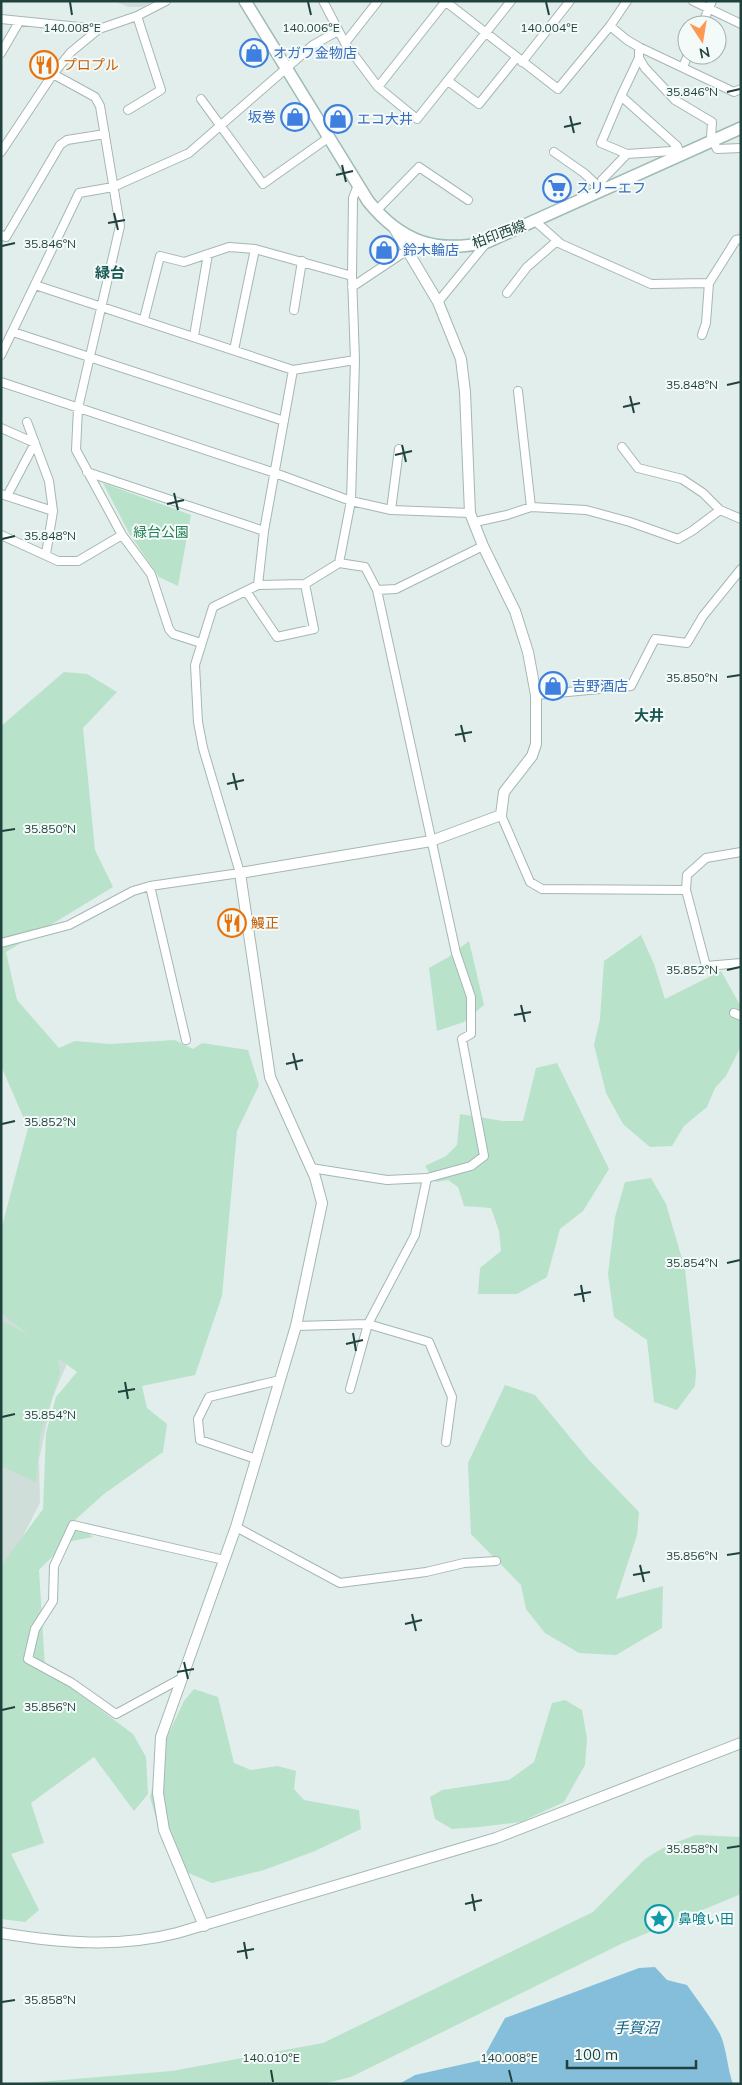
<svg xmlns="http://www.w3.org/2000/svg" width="742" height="2085" viewBox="0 0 742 2085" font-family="Mulish,'Noto Sans JP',sans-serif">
<rect width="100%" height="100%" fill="#e2eeeb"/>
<!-- built -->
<path fill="#d0deda" d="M114,1H154L142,7H128Z
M1,1303L71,1354L52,1399L39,1460L40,1503L1,1578Z"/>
<!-- green -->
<path fill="#b9e2cb" d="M103,483L191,515L178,586L159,577L129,533Z
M64,672L87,674L117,692L83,728L95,850L113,887L6,952L17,1000L59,1048L75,1041L109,1044L175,1040L193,1049L202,1043L248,1050L259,1085L237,1131L222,1296L195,1375L142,1386L147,1408L167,1424L163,1452L104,1494L75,1520L93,1537L67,1542L39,1570L45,1668L133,1734L146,1757L148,1794L134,1811L94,1757L31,1803L44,1843L11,1854L39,1910L25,1922L1,1919V1566L43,1509L46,1433L56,1397L77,1372L58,1358L60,1374L40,1436L36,1482L1,1466V1320L29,1335L1,1313V1230L28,1128L1,1066V726Z
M641,935L654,964L665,999L721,971L740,1005L741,1046L726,1076L715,1088L707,1107L684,1126L672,1146L650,1147L623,1124L606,1093L594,1045L600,1019L604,961Z
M469,941L484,1005L464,1022L437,1031L429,968L447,958Z
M557,1063L609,1169L583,1211L560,1229L547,1277L517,1294H478L480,1268L501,1251L499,1231L491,1208L464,1206L458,1187L448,1180L436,1182L425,1166L446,1156L457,1145L460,1114L503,1121H523L536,1068Z
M651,1178L666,1204L685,1269L696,1372L695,1386L677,1410L654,1402L647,1340L614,1317L608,1274L615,1217L625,1182Z
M505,1385L535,1395L588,1459L639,1512L637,1535L616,1599L663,1586L662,1628L616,1655L579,1653L545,1633L526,1609L521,1585L471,1534L468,1463Z
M194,1689L218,1697L234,1763L251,1770L278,1766L296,1771L294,1789L304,1800L359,1810L361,1829L315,1851L264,1870L212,1883L186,1872L163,1844L150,1797L164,1743L184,1701Z
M565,1700L582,1710L587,1738L585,1765L564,1802L521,1822L480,1827L452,1829L435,1819L430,1797L442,1790L509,1780L534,1762L552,1703Z
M696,1835L741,1837V1894L623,1943L351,2077L322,2084H14L172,2071L323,2043L593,1912L645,1859L666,1846Z"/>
<!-- water -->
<path fill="#84beda" d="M655,1967L667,1980L687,1985C698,2001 711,2017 720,2034C727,2049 727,2068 733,2084H399L415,2075L482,2060L505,2018L639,1968Z"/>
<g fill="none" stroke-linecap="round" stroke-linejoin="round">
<defs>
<path id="minor" d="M323,1L345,43L378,87L417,119L511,1
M445,1L558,89L610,26L627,1
M693,1L741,24
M1,19L99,29L137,16L166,1
M702,25L712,1
M610,26L627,40L639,47L734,92L741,89
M345,43L378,1
M639,47V58L645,68L675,100L712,122L711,137L717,149L741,148
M1,53L19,22
M639,58L621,96L677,146L681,155
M522,62L570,1
M683,67L688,55
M53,74L95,97L100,106L120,226L78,408L76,450L122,535L151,574L169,629L173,634L201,643
M448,81L479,104L516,58
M378,87L446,1
M201,99L263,184L328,138
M128,110L161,90L137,16
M1,152L53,74L71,52L99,29
M554,152L584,173L602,190V180L627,154L601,143L621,96
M627,154L672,151L677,146
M376,211L419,167L468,200
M535,221L561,244L651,284L709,283L736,240L741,239
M1,235L6,237L60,145L67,140L105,134
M35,285L293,370L355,360
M352,287L406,251
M507,293L527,267L557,241
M438,302L487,242
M294,310L302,261
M144,319L160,256L184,262L229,247L255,249L352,276
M13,332L284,421
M702,335L706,323L709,283
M194,336L208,254
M234,350L255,249
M1,355L79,193L113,187L189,153L313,45L338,31
M1,382L275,473L351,501L391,510L470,513
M518,391L531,507
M27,422L49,481L53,511L46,554
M1,428L35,443L7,496
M622,447L638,468L682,479L703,493L720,510
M87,472L264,531
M1,494L53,511
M391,510L399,449
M475,522L507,515L531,507L586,510L630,522L678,539L692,531L720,510L741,519
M1,535L58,561H78L122,535
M339,563L365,567L377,590L396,589L483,546
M258,585L264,531L293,370
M246,591L277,637L314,629L305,584
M536,695L631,686L655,639L687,643L703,616L741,569
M501,815L530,882L542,889L686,890L706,966L741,963
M150,886L186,1040
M686,890L687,875L706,858L741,852
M1,943L69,925L133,891L150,886L240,873L203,748L198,722L195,665L213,607L258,585L305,584L339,563L351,501L355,360L352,276L353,198L358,185
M734,1013L741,1016
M311,1168L387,1180L427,1178
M296,1326L368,1324L415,1235L427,1178L471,1166L484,1156L462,1039L471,1034V997L456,953L377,590
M350,1389L368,1324L429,1342L452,1397L446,1442
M256,1459L200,1440L198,1419L209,1397L280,1380
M236,1527L340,1583L426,1572L464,1563L496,1561
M182,1678L116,1714L72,1683L28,1659L35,1629L53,1601L54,1566L73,1525L224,1560"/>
<path id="tertiary" d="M204,1926L164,1830L158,1793L161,1737L236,1527L296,1326L322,1203L315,1177L270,1077L240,873L431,841L501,815L504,792L532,756L536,744V695L528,652L515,611L483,546L470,513L465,392L461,359L438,302L394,228
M1,1933C61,1943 118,1948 177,1933L496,1838L741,1743"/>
<path id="secondary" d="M245,1L368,201C401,242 436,254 487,242L741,128"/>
</defs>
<!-- minor casing -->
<use href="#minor" stroke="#a4b7b4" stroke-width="10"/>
<!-- tertiary casing -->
<use href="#tertiary" stroke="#a4b7b4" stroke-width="12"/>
<!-- secondary casing -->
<use href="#secondary" stroke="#9fbbb6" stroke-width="14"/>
<!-- minor -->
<use href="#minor" stroke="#fff" stroke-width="8"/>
<!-- tertiary -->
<use href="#tertiary" stroke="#fff" stroke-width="10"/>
<!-- secondary -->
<use href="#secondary" stroke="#fff" stroke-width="11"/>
</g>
<!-- ticks -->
<path fill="none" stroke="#20423e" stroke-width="2" d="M70,2L72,15M308,2L311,15M546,2L549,15M727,92L740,89M570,116L574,133M564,127L581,123M342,165L346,182M336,175L353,171M114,213L118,230M108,223L125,220M2,246L15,243M727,385L740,382M630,396L634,413M623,407L640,403M402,445L406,462M395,455L412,451M174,493L178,510M167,504L184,500M2,539L15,536M727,677L740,675M461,725L465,742M455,735L472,732M233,773L237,790M227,784L244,780M2,831L15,829M727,970L740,967M521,1005L525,1022M514,1015L531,1012M293,1053L297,1070M286,1064L303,1060M2,1124L15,1121M727,1263L740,1260M581,1285L584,1302M574,1295L591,1292M353,1333L356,1351M346,1344L363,1340M125,1382L128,1399M118,1392L135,1389M2,1417L15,1414M727,1555L740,1553M640,1565L644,1582M633,1575L650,1572M412,1614L416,1631M405,1624L422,1620M184,1662L188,1679M177,1672L194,1669M2,1710L15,1707M727,1848L740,1846M472,1894L475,1911M465,1904L482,1900M244,1942L247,1959M237,1952L254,1949M2,2002L15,2000M271,2070L273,2082M509,2070L512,2082"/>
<!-- icons -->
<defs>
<symbol id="shop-ring" viewBox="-11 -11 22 22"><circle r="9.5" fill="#f3faf8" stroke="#3f7fe0" stroke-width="1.5"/><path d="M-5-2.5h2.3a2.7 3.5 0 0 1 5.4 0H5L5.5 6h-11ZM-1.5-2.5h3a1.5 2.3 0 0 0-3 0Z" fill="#3f7fe0"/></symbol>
<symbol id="restaurant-ring" viewBox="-11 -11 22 22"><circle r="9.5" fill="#f3faf8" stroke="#e8710a" stroke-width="1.5"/><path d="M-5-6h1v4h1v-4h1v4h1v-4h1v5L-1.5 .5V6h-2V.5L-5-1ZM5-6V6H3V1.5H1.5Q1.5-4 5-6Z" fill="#e8710a"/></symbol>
<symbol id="supermarket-ring" viewBox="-11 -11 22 22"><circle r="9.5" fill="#f3faf8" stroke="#3f7fe0" stroke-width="1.5"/><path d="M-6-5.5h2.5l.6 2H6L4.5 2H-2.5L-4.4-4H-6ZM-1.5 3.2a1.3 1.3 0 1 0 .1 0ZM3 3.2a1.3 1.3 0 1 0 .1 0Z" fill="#3f7fe0"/></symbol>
<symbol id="sight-ring" viewBox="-11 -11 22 22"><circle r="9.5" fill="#f3faf8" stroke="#0f9aa8" stroke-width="1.5"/><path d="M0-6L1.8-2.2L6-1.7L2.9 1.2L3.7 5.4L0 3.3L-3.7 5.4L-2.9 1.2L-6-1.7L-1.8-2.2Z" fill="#0f9aa8"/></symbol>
</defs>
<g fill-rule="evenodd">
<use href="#shop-ring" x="238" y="37" width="32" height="32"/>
<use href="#restaurant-ring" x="28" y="49" width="32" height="32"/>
<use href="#shop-ring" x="279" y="101" width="32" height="32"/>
<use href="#shop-ring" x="322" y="103" width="32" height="32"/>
<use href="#supermarket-ring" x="541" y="172" width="32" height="32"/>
<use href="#shop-ring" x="368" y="234" width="32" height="32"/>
<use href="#shop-ring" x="537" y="670" width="32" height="32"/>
<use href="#restaurant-ring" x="216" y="907" width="32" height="32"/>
<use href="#sight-ring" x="643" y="1903" width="32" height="32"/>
</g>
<g text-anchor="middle" stroke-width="4" stroke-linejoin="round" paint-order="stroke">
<!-- shop labels -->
<g font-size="14" fill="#366cbe" stroke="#f3faf8" text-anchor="start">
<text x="273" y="58">オガワ金物店</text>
<text x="276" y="122" text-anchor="end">坂巻</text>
<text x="357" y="124">エコ大井</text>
<text x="576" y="193">スリーエフ</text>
<text x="403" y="255">鈴木輪店</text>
<text x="572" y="691">吉野酒店</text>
</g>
<!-- food labels -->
<g font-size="14" fill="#c56008" stroke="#f3faf8" text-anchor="start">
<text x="63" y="70">プロプル</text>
<text x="251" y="928">鰻正</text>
</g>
<!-- street labels -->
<g font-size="14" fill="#20423e" stroke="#f3faf8">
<text transform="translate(499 234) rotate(-20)" y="5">柏印西線</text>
</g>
<!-- park labels -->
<g font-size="14" fill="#247e56" stroke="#f3faf8">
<text x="161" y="537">緑台公園</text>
</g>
<!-- culture labels -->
<g font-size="14" fill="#0d838f" stroke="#f3faf8" text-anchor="start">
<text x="678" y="1924">鼻喰い田</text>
</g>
<!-- neighbourhood labels -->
<g font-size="15" font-weight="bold" fill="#195752" stroke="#f3faf8">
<text x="110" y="278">緑台</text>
<text x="649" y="721">大井</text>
</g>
<!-- water labels -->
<g font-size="15" font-style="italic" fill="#125f86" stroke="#f3faf8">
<text x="636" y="2033">手賀沼</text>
</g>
</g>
<g font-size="12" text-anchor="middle" fill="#20423e" stroke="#f3faf8" stroke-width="4" stroke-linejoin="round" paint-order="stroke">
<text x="72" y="32">140.008°E</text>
<text x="311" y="32">140.006°E</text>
<text x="549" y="32">140.004°E</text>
<text x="692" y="96">35.846°N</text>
<text x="50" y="248">35.846°N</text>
<text x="692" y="389">35.848°N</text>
<text x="50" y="540">35.848°N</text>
<text x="692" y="682">35.850°N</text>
<text x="50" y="833">35.850°N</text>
<text x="692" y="974">35.852°N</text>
<text x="50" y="1126">35.852°N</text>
<text x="692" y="1267">35.854°N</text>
<text x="50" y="1419">35.854°N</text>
<text x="692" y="1560">35.856°N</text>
<text x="50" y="1711">35.856°N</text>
<text x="692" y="1853">35.858°N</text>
<text x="50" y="2004">35.858°N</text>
<text x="271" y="2062">140.010°E</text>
<text x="509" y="2062">140.008°E</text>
</g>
<!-- border -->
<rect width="742" height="2085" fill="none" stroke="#20423e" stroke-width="5"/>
<!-- north arrow -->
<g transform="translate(702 40) rotate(168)"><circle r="24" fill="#f3faf8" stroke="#9fb0ae"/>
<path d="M0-4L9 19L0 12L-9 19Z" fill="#ff9850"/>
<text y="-8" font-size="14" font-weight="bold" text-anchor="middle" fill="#20423e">N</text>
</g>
<!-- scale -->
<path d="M567 2060v8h129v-8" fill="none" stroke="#20423e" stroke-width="2.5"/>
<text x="574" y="2060" font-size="15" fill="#20423e" stroke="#f3faf8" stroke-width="4" paint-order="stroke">100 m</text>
</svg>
